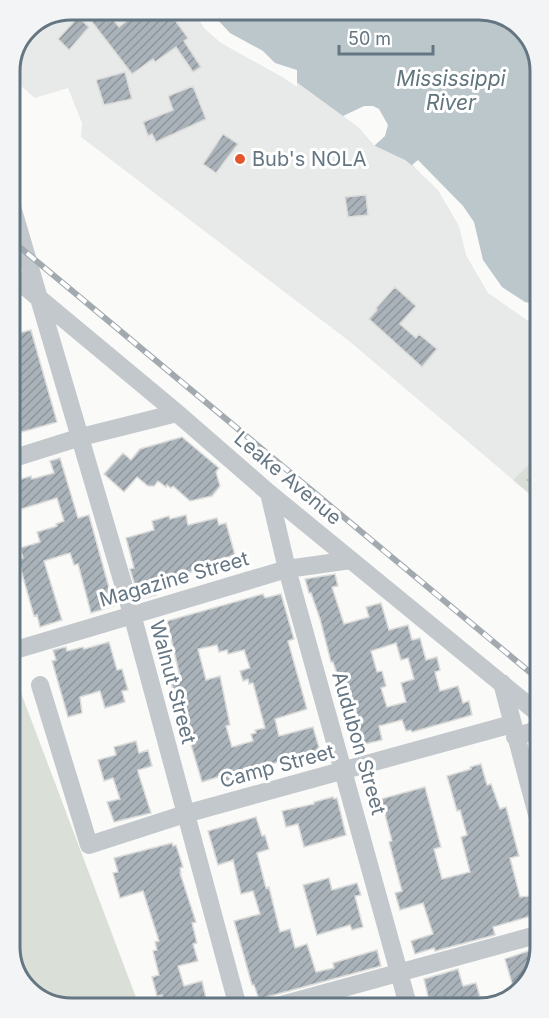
<svg xmlns="http://www.w3.org/2000/svg" width="549" height="1018" viewBox="0 0 549 1018" font-family="Inter,sans-serif">
<defs>
<pattern id="wetland-marsh" width="20" height="14" patternUnits="userSpaceOnUse" patternTransform="scale(1.5)"><rect width="20" height="14" fill="#dadfd7"/><path d="M1 5h8M5 5V1M11 12h8M15 12V8" fill="none" stroke="#b4b9b4"/></pattern>
<pattern id="building-hatch" width="6" height="6" patternUnits="userSpaceOnUse" patternTransform="scale(1.5)"><rect width="6" height="6" fill="#aab3b9"/><path d="M-1 1l2-2M0 6l6-6M5 7l2-2" fill="none" stroke="#8e969c"/></pattern>
</defs>
<rect width="100%" height="100%" fill="#fafaf8"/>
<!-- built -->
<path fill="#e8e9e9" d="M71,9H196L343,116L360,129L373,145L405,160L440,188L537,324L538,501L349,341L81,137L82,123L68,88L35,98L9,76V67L27,27Z"/>
<!-- wetland -->
<path fill="url(#wetland-marsh)" d="M537,457L538,501L513,480Z"/>
<!-- green -->
<path fill="#dadfd7" d="M12,669L140,1008L66,1009L33,996L14,971Z"/>
<!-- water -->
<path fill="#bbc7cb" d="M196,9H483L516,22L535,47L537,324L491,293L462,225L440,188L405,160L373,145L360,129L343,116Z"/>
<!-- pier -->
<path fill="#fafaf8" d="M193,9H214L215,17L230,33L263,51L275,63L297,70V87L284,78L221,43L204,28Z
M364,106H373L379,109L388,125L385,136L374,146L360,129L343,116Z
M418,160L463,206L474,222L483,260L502,287L525,302L537,305V327L488,293L466,255L459,226L438,190L412,165Z"/>
<!-- building -->
<path fill="url(#building-hatch)" stroke="#dcdcda" stroke-width="1.5" fill-rule="evenodd" d="M101,9H105L119,27L142,9H167L188,38L184,41L201,67L193,72L176,47L155,62L153,59L132,74L89,18Z
M78,17L89,27L69,50L58,39Z
M125,72L132,99L104,105L96,80Z
M193,86L206,119L156,142L152,134L148,136L143,122L173,110L168,96Z
M223,134L238,144L216,173L203,164Z
M366,195L368,215L348,217L345,197Z
M395,287L416,306L400,324L416,338L419,334L437,349L422,367L369,319L377,310L376,308Z
M31,330L57,422L11,435V335Z
M182,437L219,468L216,472L220,486L212,496L190,501L173,486L171,488L167,485L166,487L158,481L154,486H148L137,477L124,492L104,474L123,453L131,460L140,449Z
M60,458L78,518L89,515L114,606L91,613L78,564L74,565L70,553L44,561L62,620L40,627L37,615L34,616L18,559L23,558L20,548L40,542L37,532L57,526L56,524L64,521L57,498L18,510L15,500L18,499L12,482L31,476L32,479L54,473L50,461Z
M186,515L188,525L217,518L219,525L226,523L235,555L200,565L201,569L180,575L182,583L154,591L156,595L139,599L130,569L134,568L126,538L154,530L152,521L169,516L170,519Z
M335,574L338,586L332,587L344,624L369,617L366,607L381,603L389,630L408,625L412,640L420,638L426,660L437,657L440,670L435,672L440,691L458,686L463,703L469,701L472,715L412,732L411,730L406,731L402,720L379,726L382,740L352,747L350,736L354,733L350,717L354,716L349,697L345,698L333,662H331L320,619L311,593H309L305,579ZM396,643L401,660L408,658L414,679L401,683L406,702L387,707L381,688L386,686L382,671L377,672L371,651Z
M263,594L265,598L281,594L294,639L288,641L307,709L275,719L279,736L313,727L320,751L238,773L239,777L220,783L218,777L202,782L189,738H187L170,679L180,677L167,621ZM217,645L219,652L227,650L228,654L244,650L250,668L240,671L243,681L248,679L249,684L253,683L265,728L255,730L256,733L251,734L253,741L232,747L226,726L230,725L220,676L206,680L198,649Z
M109,642L117,670L122,669L128,690L122,691L125,702L105,708L100,691L80,697L82,713L68,717L52,661L56,660L53,650L66,647L67,651L83,647L84,649Z
M136,741L139,753L148,750L152,766L138,770V772L151,813L114,822L107,802L120,799L113,778L104,781L98,760L116,755L114,747Z
M481,764L487,785L491,784L500,809L506,807L519,856L510,858L520,897L531,896L534,910L530,911L531,916L493,927L495,935L435,951L434,948L415,954L411,941L433,934L423,903L400,910L395,893L402,891L389,842L392,841L381,799L425,787L441,847L434,849L442,879L470,872L461,837L467,835L460,810L457,811L447,776L471,769L470,767Z
M333,797L334,799L337,798L346,835L304,847L298,824L286,827L282,811L314,804V802Z
M256,817L262,836L265,835L269,849L257,853L266,888L269,887L280,932L290,929L295,948L307,944L316,972L334,968L333,963L377,950L381,966L259,999L254,985H252L234,921L260,914L253,891L241,894L233,860L218,865L208,831Z
M172,843L173,846L176,845L183,867L180,868L181,873H180L196,922L192,923L197,943L193,944L198,961L178,966L184,986L202,981L208,1007L166,1008L162,995L157,996L152,977L159,975L153,951L157,950L155,942L159,941L143,891L120,898L113,873L118,872L114,858Z
M329,878L332,890L357,883L361,895L355,896L363,927L352,930L350,925L317,935L303,885Z
M540,947L529,982L515,994L505,959Z
M458,969L463,986L476,983L480,997L476,998L478,1004L430,1005L424,979Z"/>
<g fill="none" stroke-linecap="round" stroke-linejoin="round">
<!-- minor -->
<path stroke="#c3c8cc" stroke-width="18" d="M10,200L132,614L238,1007
M10,274L177,413L269,493L539,714
M11,459L81,437L177,413
M269,493L287,569L408,1005
M12,651L287,569L351,560
M502,683L539,822
M40,685L89,845L185,814L512,724
M515,737L539,729
M274,1007L540,934"/>
<defs>
<path id="rail" d="M10,239L538,679"/>
</defs>
<!-- rail casing -->
<use href="#rail" stroke="#a2aab0" stroke-width="6"/>
<!-- rail -->
<use href="#rail" stroke="#fff" stroke-width="4" stroke-dasharray="11" stroke-linecap="butt"/>
</g>
<!-- markers -->
<circle fill="#e4572e" stroke="#fff" stroke-width="2" cx="240" cy="159" r="6"/>
<g text-anchor="middle" stroke-width="6" stroke-linejoin="round" paint-order="stroke">
<!-- poi labels -->
<g font-size="20" fill="#657683" stroke="#fff" text-anchor="start">
<text x="252" y="166">Bub's NOLA</text>
</g>
<!-- street labels -->
<g font-size="20" fill="#657683" stroke="#fff">
<text transform="translate(288 478) rotate(40)" y="7">Leake Avenue</text>
<text transform="translate(174 579) rotate(-16)" y="7">Magazine Street</text>
<text transform="translate(173 682) rotate(75)" y="7">Walnut Street</text>
<text transform="translate(359 743) rotate(74)" y="7">Audubon Street</text>
<text transform="translate(277 766) rotate(-15)" y="7">Camp Street</text>
</g>
<!-- water labels -->
<g font-size="21" font-style="italic" fill="#60757c" stroke="#fff">
<text x="451" y="86">Mississippi<tspan x="451" dy="24">River</tspan></text>
</g>
</g>
<!-- crop -->
<path d="M0 0H549V1018H0ZM71 20H479A51 51 0 0 1 530 71V947A51 51 0 0 1 479 998H71A51 51 0 0 1 20 947V71A51 51 0 0 1 71 20Z" fill="#f3f4f5" fill-rule="evenodd"/>
<path fill="none" stroke="#657683" stroke-width="3" d="M71 20H479A51 51 0 0 1 530 71V947A51 51 0 0 1 479 998H71A51 51 0 0 1 20 947V71A51 51 0 0 1 71 20Z"/>
<!-- scale -->
<path d="M339 45v9h94v-9" fill="none" stroke="#657683" stroke-width="3"/>
<text x="348" y="45" font-size="18" fill="#657683" stroke="#ffffff" stroke-width="4.5" paint-order="stroke">50 m</text>
</svg>
